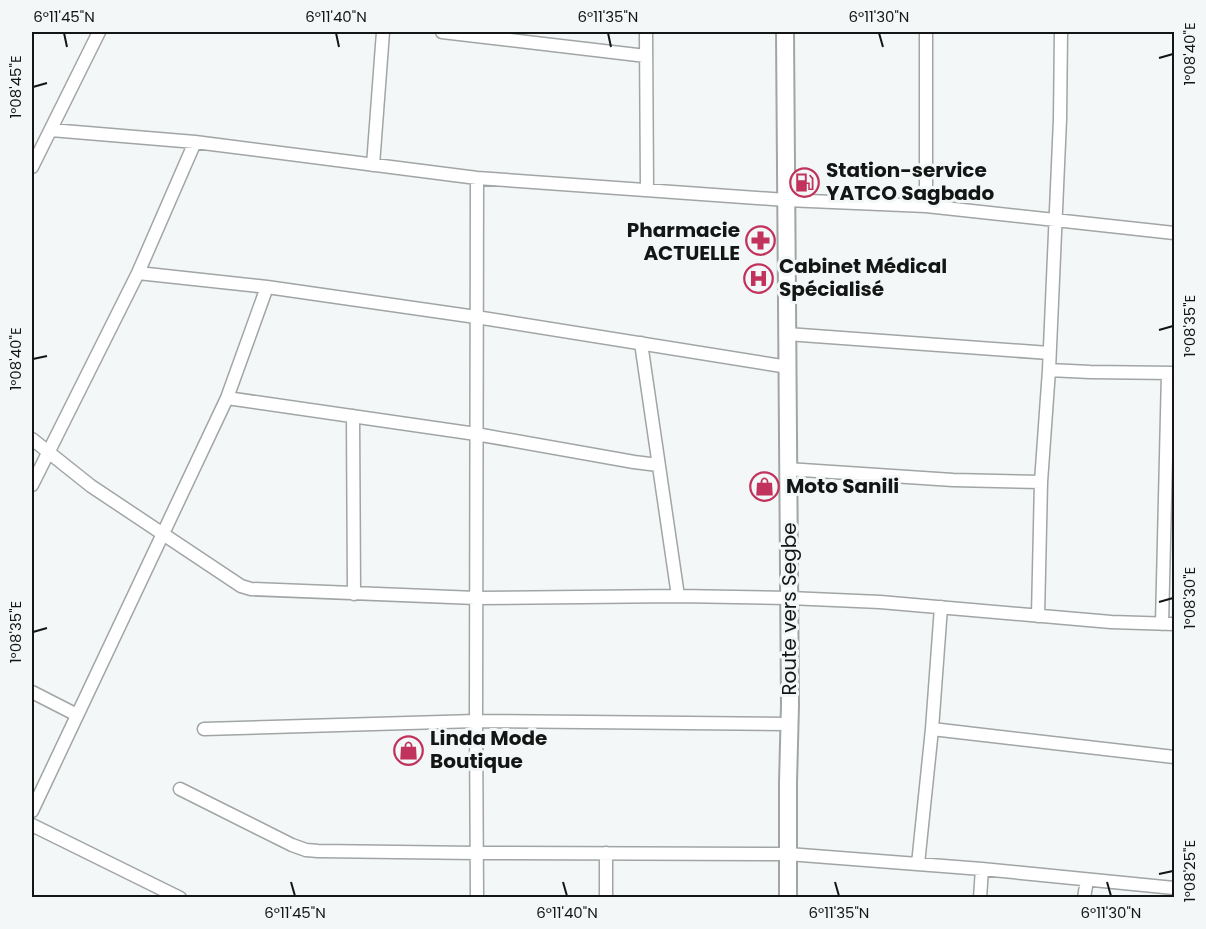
<svg xmlns="http://www.w3.org/2000/svg" width="1206" height="929" viewBox="0 0 1206 929" font-family="Poppins,sans-serif">
<rect width="100%" height="100%" fill="#f3f7f7"/>
<g fill="none" stroke-linecap="round" stroke-linejoin="round">
<defs>
<path id="minor" d="M442,32L646,56
M646,32L647,190
M51,130L195,142L477,178L786,200L926,206L1174,233
M373,165L383,32
M32,167L99,32
M926,206V32
M138,273L267,287L476,317L788,367
M787,334L1049,353
M641,343L678,596
M1049,370L1090,372L1174,373
M227,398L476,434L634,462L658,465
M353,416L354,594
M32,439L91,486L241,586L251,589L476,598L678,596L789,598L880,602L1111,622L1174,624
M787,469L953,480L1041,482
M32,485L138,273L195,142
M1038,616L1041,482L1049,370L1060,119L1061,32
M1162,624L1168,373
M32,692L77,715
M204,729L476,721L790,724
M932,729L1174,757
M180,789L292,845L306,850L318,851L476,853L788,854L982,869L1174,888
M32,811L227,398L267,287
M32,825L180,898
M606,853V898
M918,864L932,729L941,607
M477,898L476,721L477,178
M980,898L982,869
M1084,898L1087,880"/>
<path id="secondary" d="M785,32L790,705L788,783V898"/>
</defs>
<!-- minor casing -->
<use href="#minor" stroke="#a1a5a5" stroke-width="15"/>
<!-- secondary casing -->
<use href="#secondary" stroke="#a1a5a5" stroke-width="20"/>
<!-- minor -->
<use href="#minor" stroke="#fff" stroke-width="12"/>
<!-- secondary -->
<use href="#secondary" stroke="#fff" stroke-width="16"/>
</g>
<!-- ticks -->
<path fill="none" stroke="#141515" stroke-width="2" d="M64,33L67,47M336,33L339,47M608,33L611,47M879,33L883,47M1159,58L1173,54M33,87L47,83M1159,330L1173,326M33,359L47,356M1159,602L1173,598M33,632L47,628M1159,874L1173,871M291,882L295,896M563,882L567,896M835,882L839,896M1107,882L1111,896"/>
<!-- icons -->
<defs>
<symbol id="fuel-ring" viewBox="-11 -11 22 22"><circle r="9.5" fill="#f3f7f7" stroke="#c1335d" stroke-width="1.5"/><path d="M-5.5-6h7V0h2V4h1.3V-2.5L3-4.5l.8-.8L6-3V5H2.5V1h-1V6h-7ZM-4.2-4.7v3.2H.2V-4.7Z" fill="#c1335d"/></symbol>
<symbol id="pharmacy-ring" viewBox="-11 -11 22 22"><circle r="9.5" fill="#f3f7f7" stroke="#c1335d" stroke-width="1.5"/><path d="M-2-6h4v4h4v4h-4v4h-4v-4h-4v-4h4Z" fill="#c1335d"/></symbol>
<symbol id="hospital-ring" viewBox="-11 -11 22 22"><circle r="9.5" fill="#f3f7f7" stroke="#c1335d" stroke-width="1.5"/><path d="M-5-5h3v3.5h4V-5h3V5h-3V1.5h-4V5h-3Z" fill="#c1335d"/></symbol>
<symbol id="shop-ring" viewBox="-11 -11 22 22"><circle r="9.5" fill="#f3f7f7" stroke="#c1335d" stroke-width="1.5"/><path d="M-5-2.5h2.3a2.7 3.5 0 0 1 5.4 0H5L5.5 6h-11ZM-1.5-2.5h3a1.5 2.3 0 0 0-3 0Z" fill="#c1335d"/></symbol>
</defs>
<g fill-rule="evenodd">
<use href="#fuel-ring" x="788" y="166" width="33" height="33"/>
<use href="#pharmacy-ring" x="744" y="224" width="33" height="33"/>
<use href="#hospital-ring" x="742" y="262" width="33" height="33"/>
<use href="#shop-ring" x="748" y="470" width="33" height="33"/>
<use href="#shop-ring" x="392" y="734" width="33" height="33"/>
</g>
<g text-anchor="middle" stroke-width="6" stroke-linejoin="round" paint-order="stroke">
<!-- poi labels -->
<g font-size="20" font-weight="bold" fill="#141515" stroke="#f3f7f7" text-anchor="start">
<text x="826" y="177">Station-service<tspan x="826" dy="23">YATCO Sagbado</tspan></text>
<text x="740" y="237" text-anchor="end">Pharmacie<tspan x="740" dy="23">ACTUELLE</tspan></text>
<text x="779" y="273">Cabinet Médical<tspan x="779" dy="23">Spécialisé</tspan></text>
<text x="786" y="493">Moto Sanili</text>
<text x="430" y="745">Linda Mode<tspan x="430" dy="23">Boutique</tspan></text>
</g>
<!-- street labels -->
<g font-size="20" fill="#141515" stroke="#f3f7f7">
<text transform="translate(789 609) rotate(-90)" y="7">Route vers Segbe</text>
</g>
</g>
<!-- border -->
<rect width="1206" height="929" fill="none" stroke="#f3f7f7" stroke-width="66"/>
<rect x="33" y="33" width="1140" height="863" fill="none" stroke="#141515" stroke-width="2"/>
<g font-size="15" text-anchor="middle" fill="#141515">
<text x="64" y="22">6°11'45"N</text>
<text x="336" y="22">6°11'40"N</text>
<text x="608" y="22">6°11'35"N</text>
<text x="879" y="22">6°11'30"N</text>
<text transform="translate(1190 54) rotate(-90)" y="5">1°08'40"E</text>
<text transform="translate(16 87) rotate(-90)" y="5">1°08'45"E</text>
<text transform="translate(1190 326) rotate(-90)" y="5">1°08'35"E</text>
<text transform="translate(16 359) rotate(-90)" y="5">1°08'40"E</text>
<text transform="translate(1190 598) rotate(-90)" y="5">1°08'30"E</text>
<text transform="translate(16 632) rotate(-90)" y="5">1°08'35"E</text>
<text transform="translate(1190 871) rotate(-90)" y="5">1°08'25"E</text>
<text x="295" y="918">6°11'45"N</text>
<text x="567" y="918">6°11'40"N</text>
<text x="839" y="918">6°11'35"N</text>
<text x="1111" y="918">6°11'30"N</text>
</g>
</svg>
